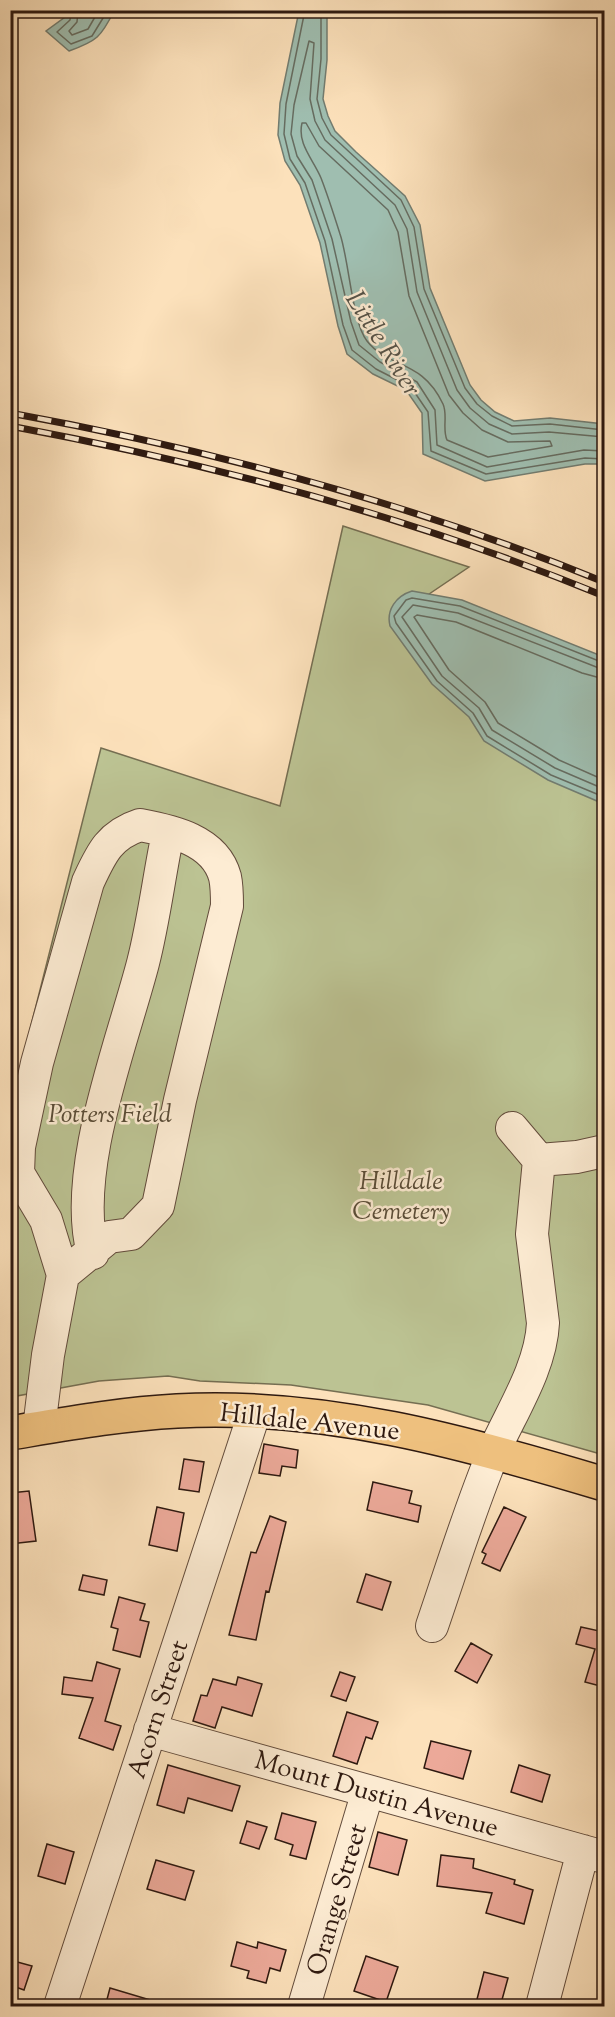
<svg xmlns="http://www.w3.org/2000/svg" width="615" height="2017" viewBox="0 0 615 2017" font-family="'Sorts Mill Goudy',serif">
<rect width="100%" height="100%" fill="#fce1bb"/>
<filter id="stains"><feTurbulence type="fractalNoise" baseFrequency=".00333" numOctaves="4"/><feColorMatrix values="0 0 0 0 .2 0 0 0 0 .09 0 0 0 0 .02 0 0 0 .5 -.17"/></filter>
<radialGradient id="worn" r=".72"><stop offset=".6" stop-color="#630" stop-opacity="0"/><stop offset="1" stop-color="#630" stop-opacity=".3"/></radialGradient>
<!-- green -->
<path fill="#bcc393" stroke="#756e52" stroke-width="1.5" d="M343,526L469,567L404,611L604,779V1455L428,1405L291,1385L200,1381L168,1376L99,1381L11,1397V1105L101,748L280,806Z"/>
<!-- water -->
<path fill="#9fbeb0" stroke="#727c70" stroke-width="1.5" d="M65,11V10L114,11C101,37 97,41 69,51L46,31L65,17Z
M299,11H327V60L323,99L328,116L335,131L356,152L405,196L420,225L430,288L470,385L481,400L495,412L514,421L550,418L604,424V464H585L485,481L423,454L422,413L406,390L373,374L347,354L338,326L320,243L300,185L285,161L278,135L280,103Z
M412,591L462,600L604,657V804L548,780L484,741L469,717L432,684L390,626C386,610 396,596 412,591Z"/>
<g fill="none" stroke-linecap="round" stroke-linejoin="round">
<!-- shore -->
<path stroke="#666c60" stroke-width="1.5" d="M71,10L70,20L57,32L71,44L92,36L108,10
M78,10L77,22L69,31L72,35L88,29L99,10
M305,10L286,104L284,134L290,159L305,183L325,241L343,325L352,350L376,369L411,387L428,412L431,451L486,474L585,458L604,459
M321,10V59L317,99L322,118L331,135L401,200L414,227L424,289L465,388L477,404L492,416L512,426L550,424L604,430
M302,123H306L319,146L388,210L398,232L409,296L449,395L463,413L482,430L508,442L550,441L552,446L488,457L447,440C442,429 448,415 443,404C422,359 389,369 367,341C352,322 349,260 340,234C334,215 328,196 321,178C313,159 297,144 302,123Z
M604,437L549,432L512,434L489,424L470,408L457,390L417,292L407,229L395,205L325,140L315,121L310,99L314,43L309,41L294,105L291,134L297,156L312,180L332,239L351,322L359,345L380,362L417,382L435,410L437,445L487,467L584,450L604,451
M604,663L460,606L412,598L406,600L394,616L396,623L437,681L473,713L487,736L551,775L604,797
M604,670L458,613L413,605L402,617L442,676L479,708L492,730L555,768L604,789
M604,679L582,673L456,622L417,615L414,617L449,670L485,702L498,723L559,760L604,780"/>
</g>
<!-- building -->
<path fill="#eca999" stroke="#2e1910" stroke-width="1.5" d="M264,1444L298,1450L296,1468L282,1466L280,1476L259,1473Z
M184,1459L204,1462L199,1492L179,1489Z
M373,1482L412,1491L409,1503L421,1506L418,1522L367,1510Z
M29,1491L36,1541L10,1544V1493Z
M157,1507L184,1513L177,1551L149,1545Z
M504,1507L526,1517L500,1571L482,1563L486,1554L482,1552Z
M270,1516L286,1522L269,1592L266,1591L256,1640L229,1635L251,1552L256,1553Z
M366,1574L391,1582L382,1610L357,1602Z
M83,1575L107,1580L104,1595L79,1590Z
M119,1597L145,1604L140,1620L149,1622L140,1657L113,1650L118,1629L111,1627Z
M581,1627L604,1632V1687L585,1682L595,1649L576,1644Z
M471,1643L492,1655L477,1683L455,1671Z
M97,1662L120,1669L105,1721L121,1726L113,1750L79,1738L93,1698L62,1694L64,1677L92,1681Z
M340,1672L355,1677L346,1701L331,1696Z
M238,1677L262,1684L252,1716L222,1707L215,1728L193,1721L201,1695L207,1696L213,1679L236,1685Z
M347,1712L378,1722L372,1739L366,1737L357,1764L333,1756Z
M431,1741L471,1751L463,1779L424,1768Z
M168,1765L240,1786L232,1811L188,1798L184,1813L157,1805Z
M519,1765L550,1775L542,1802L511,1792Z
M282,1813L316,1822L306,1859L290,1855L293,1845L275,1839Z
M247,1821L267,1827L259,1849L240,1843Z
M378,1832L407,1840L398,1875L369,1867Z
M47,1844L74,1852L65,1884L38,1876Z
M441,1855L474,1859L473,1868L515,1880L514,1884L533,1890L524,1924L486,1913L492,1893L437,1886Z
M156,1860L194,1871L185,1900L147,1889Z
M237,1942L257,1948L258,1942L286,1950L280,1971L270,1968L266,1983L247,1978L249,1971L231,1966Z
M366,1956L398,1967L386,2002L354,1991Z
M10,1960L32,1966L24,1990L10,1985Z
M484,1972L508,1978L500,2007H475Z
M110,1988L157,2002L156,2007H105Z"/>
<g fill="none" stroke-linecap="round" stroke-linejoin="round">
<defs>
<path id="minor" d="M512,1128L539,1160L577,1157L604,1151
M93,1253C71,1172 122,1044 143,963C154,920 159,876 168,833
M39,1428L48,1355L63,1275L46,1220L18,1173L19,1147L37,1063L88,882C101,854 109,835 140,825C172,831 215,840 225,877C227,886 227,897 227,906L180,1100L158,1206L131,1234L109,1237L63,1275
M432,1626C452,1568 470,1508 494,1451C512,1411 541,1367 543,1323L532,1234L539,1160
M150,1730L604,1857
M60,2006L255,1411
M304,2006L368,1791
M542,2006L583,1851"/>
<path id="major" d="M10,1433C65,1424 121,1414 177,1411C324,1403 465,1442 604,1484"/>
</defs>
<!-- minor casing -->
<use href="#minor" stroke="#624b3b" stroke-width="34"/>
<!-- major casing -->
<use href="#major" stroke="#2e1910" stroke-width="36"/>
<!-- minor -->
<use href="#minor" stroke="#fdecd3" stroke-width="32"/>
<!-- major -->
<use href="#major" stroke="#eec07e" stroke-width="33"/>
<defs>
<path id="rail" d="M10,413C214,450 413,504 604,582
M10,426C214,464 412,517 604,596"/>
</defs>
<!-- rail casing -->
<use href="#rail" stroke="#2e1910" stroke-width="7"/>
<!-- rail -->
<use href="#rail" stroke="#fdecd3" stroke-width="4.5" stroke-dasharray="14" stroke-linecap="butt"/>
</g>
<g text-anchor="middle" stroke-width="5" stroke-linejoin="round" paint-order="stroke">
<!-- park labels -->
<g font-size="26" font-style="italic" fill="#594c37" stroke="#fdecd3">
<text x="110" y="1122">Potters Field</text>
<text x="401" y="1189">Hilldale<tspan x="401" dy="30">Cemetery</tspan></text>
</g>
<!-- street labels -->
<g font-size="26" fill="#2e1910" stroke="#fdecd3">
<text transform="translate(310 1421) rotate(6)" y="9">Hilldale Avenue</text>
<text transform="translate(157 1709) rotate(-72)" y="9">Acorn Street</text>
<text transform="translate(377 1793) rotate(16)" y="9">Mount Dustin Avenue</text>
<text transform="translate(336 1899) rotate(-74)" y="9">Orange Street</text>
</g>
<!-- water labels -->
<g font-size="27" font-style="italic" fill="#565348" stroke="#fdecd3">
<text transform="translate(384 343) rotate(58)" y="9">Little River</text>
</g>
</g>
<!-- margin -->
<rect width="615" height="2017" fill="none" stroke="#fce1bb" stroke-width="36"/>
<rect x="12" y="12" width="591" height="1993" fill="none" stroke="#2e1910" stroke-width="3"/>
<rect x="18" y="18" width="579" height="1981" fill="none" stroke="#2e1910" stroke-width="1.5"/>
<rect width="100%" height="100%" filter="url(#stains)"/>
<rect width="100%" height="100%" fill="url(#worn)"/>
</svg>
